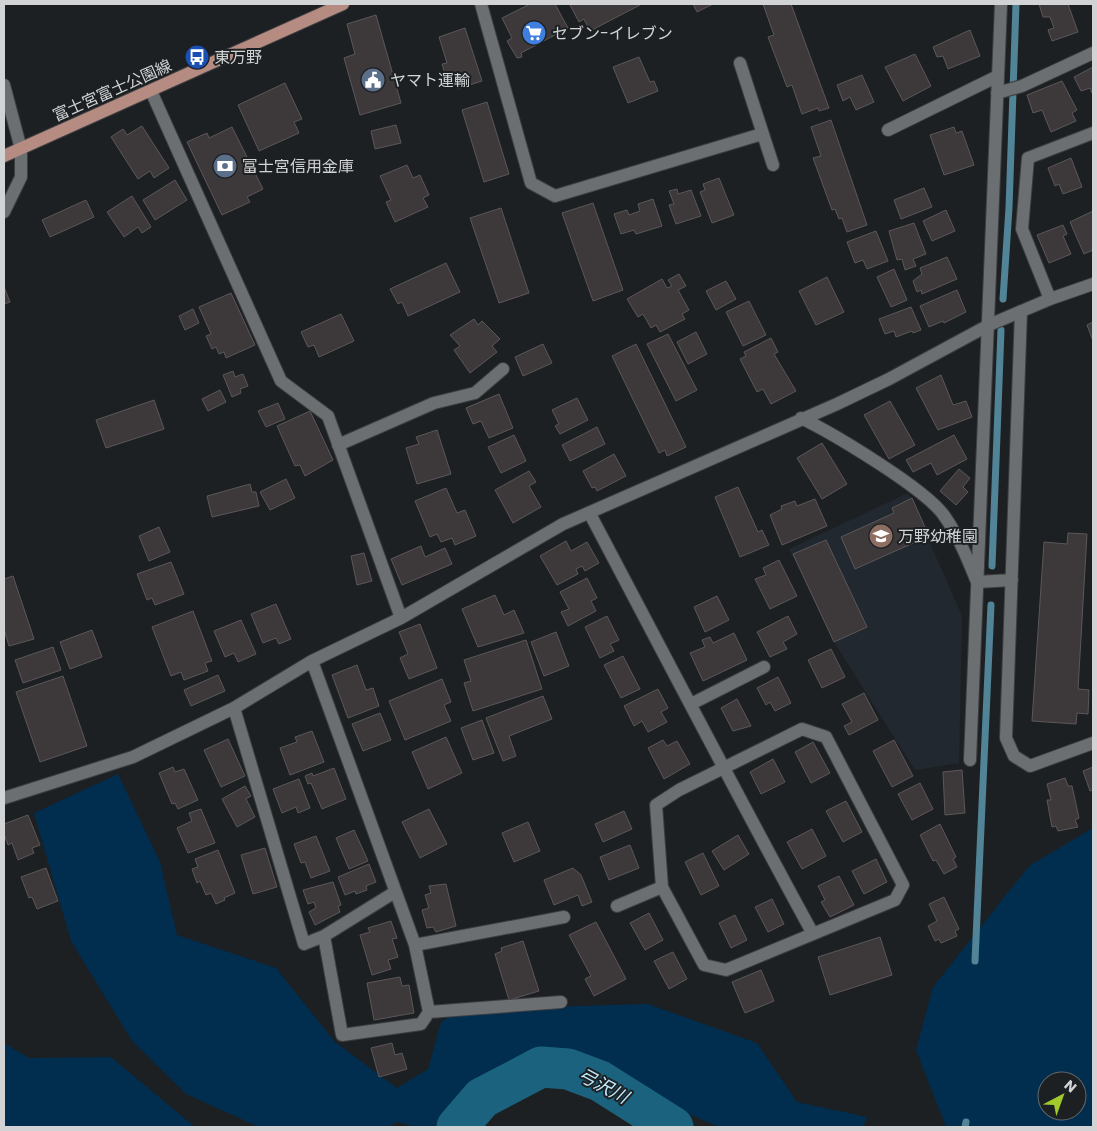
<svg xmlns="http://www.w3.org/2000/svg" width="1097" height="1131" viewBox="0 0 1097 1131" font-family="Poppins,'Noto Sans JP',sans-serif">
<rect width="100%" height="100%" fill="#1d2022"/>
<!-- built -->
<path fill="#22282f" d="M908,493L962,616L959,763L915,770L834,642L789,549Z"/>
<!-- green -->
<path fill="#012d4e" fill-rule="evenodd" d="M118,774L160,862L177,935L276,968L335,1042L397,1088L428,1069L441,1022L460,1009L648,1004L757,1043L797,1102L867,1117L863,1127H719L598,1075L547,1061L476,1127H416L397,1122L389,1127H259L186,1094L132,1041L71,941L34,813Z
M1093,828V1127H946L916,1050L933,987L1029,866ZM1047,1081H1077V1111H1047Z
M4,1043L29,1058L111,1057L195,1127H4Z"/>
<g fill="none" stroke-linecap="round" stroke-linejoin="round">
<!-- stream -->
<path stroke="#518497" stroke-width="7" d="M1003,299L1009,208L1016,4
M992,566L1001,330
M975,961L991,605
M965,1127L966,1122"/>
<!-- river -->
<path stroke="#1a627d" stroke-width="41" d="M457,1127L482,1098L541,1067L568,1069L600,1081L673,1127"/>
</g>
<!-- building -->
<path fill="#3d383a" stroke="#5c5759" d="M530,4H555L568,28L521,53L522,57L517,58L507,41L512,38L502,18Z
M572,4H639L640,5L590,31L584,19L579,22L570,5Z
M693,4H713L697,12Z
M763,4H791L829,108L819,111L818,108L802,114L792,85L787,87L768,37L774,35Z
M1039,4H1068L1078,32L1052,41L1048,30L1054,28L1050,17H1043Z
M376,15L401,103L360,115L344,58L355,54L347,24Z
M465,28L482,81L457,89L454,78L447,80L442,64L447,63L439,37Z
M970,30L980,56L948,69L943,56L937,57L933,47Z
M915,54L931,86L903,101L885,67Z
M639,57L650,82L654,81L658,91L628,103L613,67Z
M1093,67V95L1090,88L1081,91L1074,77Z
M862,75L874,102L856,110L850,97L843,101L837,85Z
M1062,81L1077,110L1072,113L1076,121L1051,132L1042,110L1033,113L1027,95Z
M285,83L302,119L294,122L299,133L259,151L238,105Z
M487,102L509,174L484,182L462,110Z
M831,120L867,225L847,232L842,218L839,219L835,209L832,210L813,158L821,156L811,127Z
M396,125L401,143L375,149L371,131Z
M142,126L169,168L154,178L150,171L138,179L111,137L123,129L127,135Z
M232,127L263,189L247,197L250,202L222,215L187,142L207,133L209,138Z
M954,127L956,133L962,131L974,165L944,175L930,135Z
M1071,158L1082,187L1063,194L1059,184L1055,186L1048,168Z
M407,165L413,178L420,175L429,195L423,198L428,207L395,222L386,202L391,200L380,176Z
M719,178L734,215L712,223L700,192L705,190L703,184Z
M175,180L187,200L155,220L143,200Z
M924,188L932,207L901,219L894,200Z
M677,189L678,194L691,190L701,216L676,224L669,205L674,204L669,191Z
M132,196L151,227L142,233L138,227L124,237L107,212Z
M653,199L662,226L636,234L634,230L621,234L614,214L627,210L629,215L640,211L638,204Z
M86,200L94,217L50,237L42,220Z
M593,203L623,290L593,301L562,213Z
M501,208L529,293L499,303L470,218Z
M946,210L955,231L932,241L923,221Z
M1093,211V250L1084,254L1070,222Z
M914,223L926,254L913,259L916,266L905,270L902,259L897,260L889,231Z
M1063,225L1067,234L1063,236L1071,254L1049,263L1037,235Z
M876,231L888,261L867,269L863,260L855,263L847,242Z
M947,257L957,279L922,294L921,290L917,292L913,281L922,274L920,268Z
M446,263L460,292L408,316L402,302L398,304L390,289Z
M894,269L907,300L891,307L877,277Z
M679,274L686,286L678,290L689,310L682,314L685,319L660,332L656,325L651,328L643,314L638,317L627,299L662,279L667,288L672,286L668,280Z
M827,277L844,312L816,325L799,291Z
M726,281L736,299L716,310L706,291Z
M4,287L10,302L4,304Z
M957,290L966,312L944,323L943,321L929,327L920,306Z
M231,293L255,345L226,358L224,352L219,354L216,347L212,349L206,336L211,334L199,307Z
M749,301L766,335L743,346L726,312Z
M911,307L921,330L913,333L912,331L896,337L894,331L885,334L879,319Z
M193,309L199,323L185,330L179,316Z
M341,314L354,341L319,357L314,345L308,347L301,332Z
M474,319L478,325L482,321L500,339L492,346L497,352L470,373L454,350L460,346L450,335Z
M1093,322V341L1087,325Z
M696,332L707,354L688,364L677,342Z
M668,334L697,390L676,401L647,344Z
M771,338L778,352L774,354L796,391L771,404L763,389L757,392L740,359L746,356L744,352Z
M543,344L552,363L523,376L515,357Z
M636,344L686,447L667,456L665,450L659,453L612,356Z
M233,371L235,377L243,374L248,386L240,389L241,393L232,397L223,375Z
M941,375L953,405L966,401L972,417L938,430L916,388Z
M220,390L226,402L208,411L202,399Z
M499,394L513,428L489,438L481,421L473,424L466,408Z
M577,398L588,420L560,434L555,426L559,424L552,410Z
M154,400L164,429L106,448L96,420Z
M890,401L915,445L889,459L864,415Z
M278,403L285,419L266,427L258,411Z
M310,411L333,460L305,476L300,465L295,466L277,426Z
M597,427L605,444L570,461L562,445Z
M437,430L451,474L417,484L406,448L419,444L416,437Z
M514,435L526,461L501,473L488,447Z
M954,435L967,459L937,475L931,463L913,472L906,460Z
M822,443L847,484L822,499L797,458Z
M614,454L626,476L597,491L595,487L592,488L583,471Z
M959,469L970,478L963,487L968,492L956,505L940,491Z
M529,471L536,482L529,486L541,507L513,523L495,490Z
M286,479L295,498L270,510L260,492Z
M250,484L252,492H256L259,506L212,517L207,496Z
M738,487L758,532L762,530L769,545L740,557L715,497Z
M446,488L457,513L465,510L476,536L455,545L452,538L441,542L437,534L430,537L415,501Z
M912,498L929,536L855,569L841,537L894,513L892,508Z
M815,499L827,526L782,545L770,515L782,509L781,506L795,501L797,506Z
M159,527L170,552L149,561L139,536Z
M1068,533L1087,534L1078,689L1089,690L1088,714L1077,713L1076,724L1032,721L1044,542L1067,544Z
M826,540L867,627L834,642L793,554Z
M566,541L571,551L587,542L599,563L585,571L582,566L576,569L578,574L557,585L540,556Z
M421,546L425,557L445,548L452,564L402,585L391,559Z
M364,553L372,581L357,585L351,556Z
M779,560L797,596L770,609L755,579L766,575L763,568Z
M171,562L184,594L155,605L152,598L147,600L137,574Z
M13,576L34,639L9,646L4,629V579Z
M587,578L597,598L591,601L596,611L568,626L561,612L569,609L560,592Z
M495,595L504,615L514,610L524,633L478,647L462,609Z
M717,596L729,620L705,632L694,607Z
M276,604L291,639L279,644L276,638L263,643L251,614Z
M193,611L212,661L205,663L208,671L184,680L181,672L171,676L152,627Z
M607,616L619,640L610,644L614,651L600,658L585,627Z
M788,616L797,634L783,642L787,649L770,657L757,632Z
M241,620L256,654L238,662L234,653L225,657L214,631Z
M420,624L437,668L409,679L400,658L408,654L399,632Z
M92,630L102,657L70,669L60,642Z
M556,632L569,666L544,676L531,642Z
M734,633L747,660L703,681L690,653L705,647L702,640L710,637L713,643Z
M526,640L542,689L473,711L464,683L471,681L464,660Z
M53,647L61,670L23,683L15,660Z
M831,649L845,677L822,688L808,660Z
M623,656L640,689L621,698L604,665Z
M357,665L366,690L373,688L379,706L348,718L332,675Z
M218,675L225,691L191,706L184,690Z
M63,676L87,746L40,762L16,692Z
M778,677L791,703L775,711L770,702L766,705L757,688Z
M442,679L451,702L444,705L451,721L405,740L389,701Z
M658,689L668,708L661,712L667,722L648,732L642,721L634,726L624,706Z
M864,693L878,720L849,735L844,726L852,722L842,704Z
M543,696L552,719L509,736L516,756L503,761L486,718Z
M737,699L751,726L733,731L721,708Z
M380,713L391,740L363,751L352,724Z
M482,720L494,753L473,760L461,728Z
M312,731L324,762L290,775L280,748L297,742L295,737Z
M446,737L462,773L428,789L412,752Z
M228,739L245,776L221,787L204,750Z
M663,740L667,746L677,741L690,764L664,779L648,748Z
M894,740L913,776L892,787L873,751Z
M813,742L830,773L811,783L795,752Z
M773,759L785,782L761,794L750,772Z
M173,767L175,772L184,769L198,800L178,809L175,803L172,804L159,773Z
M1093,767V790L1090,791L1083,771Z
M334,768L346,799L322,809L311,783L308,784L305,776L312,773L313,776Z
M962,770L965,813L945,815L943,772Z
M1065,778L1068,786H1072L1079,818L1075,820L1078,827L1058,831L1056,826L1052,827L1047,800H1051L1047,784Z
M299,779L310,808L298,813L296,807L282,813L273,789Z
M920,783L933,809L912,820L898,794Z
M245,786L251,796L246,799L255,817L237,827L222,799Z
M846,801L862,832L843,842L826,811Z
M201,809L215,843L188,853L177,828L192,821L189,813Z
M429,809L447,844L420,858L402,822Z
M624,811L632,829L603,842L595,824Z
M28,815L40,845L32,848L34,853L18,860L12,843L8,845L4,834V824Z
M528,822L540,851L514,862L502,833Z
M940,824L956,857L953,859L957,867L944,874L936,860L933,861L920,835Z
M812,829L826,856L802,869L787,842Z
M354,830L368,861L349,869L336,838Z
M738,835L749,854L724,870L712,851Z
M316,836L330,871L311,878L305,862L301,863L294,844Z
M630,845L639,868L609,880L600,857Z
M265,848L277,887L253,894L241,855Z
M218,850L235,893L224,898L225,900L216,904L211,893L206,895L200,881L197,883L192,869L198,867L195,859Z
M703,853L719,886L701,895L685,862Z
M876,859L887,882L864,894L852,871Z
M369,864L376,882L366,886L367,890L356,894L355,891L345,895L338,877Z
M46,868L58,901L37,909L32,897L29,898L21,877Z
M573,868L581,875L592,902L582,906L578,895L554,905L544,880Z
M839,876L854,905L830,917L821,902L825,900L818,886Z
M333,882L341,905L338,906L340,912L315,925L309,912L316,908L314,902L308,904L303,890Z
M446,884L456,926L436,932L433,927L427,928L422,910L429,908L425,895L431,893L429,886Z
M944,897L959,929L955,931L957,936L941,943L939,939L935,941L928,926L937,921L929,904Z
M772,899L784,924L768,932L755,907Z
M649,913L663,940L645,950L630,923Z
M735,915L747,940L731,948L719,923Z
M391,921L397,938L392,939L398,957L388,960L391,969L372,975L360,935L370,932L368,928Z
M596,922L626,979L594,996L585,979L591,976L569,935Z
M880,937L892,975L830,995L818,957Z
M523,941L539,991L509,1000L495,954L502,951L501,948Z
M673,952L687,979L669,989L654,961Z
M761,970L774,1001L745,1013L732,982Z
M400,977L402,986L409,985L414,1013L374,1020L367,983Z
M392,1043L395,1055L402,1053L407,1069L379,1077L371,1048Z"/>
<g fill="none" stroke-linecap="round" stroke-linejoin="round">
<defs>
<path id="minor" d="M481,4L531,183L555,196L762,134
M740,63L773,165
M4,85L21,149V177L4,212
M151,91L281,381L328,416L401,618
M997,93L1022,86L1093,53
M888,130L998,76
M1050,299L1022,229L1028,158L1093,133
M1021,311L1006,738L1014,756L1030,766L1093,743
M801,418C832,433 928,490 945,517C959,537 968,560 977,582L1012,580
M338,445L434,403L475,393L503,369
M590,514C664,654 737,795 813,934
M312,661L415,945L564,917
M691,704L764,667
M234,708L304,944L324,936L342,1035L421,1024L429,1012L415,945
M802,729L826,737L903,885L895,900L726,970L704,965L662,887L656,805L679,790Z
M970,760L1001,4
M4,798L133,757L234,708L312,661L401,618L563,524L837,404L889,379L989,325L1050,299L1093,284
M617,906L662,887
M324,936L395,892
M429,1012L561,1002"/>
<path id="major" d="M4,156L343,4"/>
</defs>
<!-- minor casing -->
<use href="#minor" stroke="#3c3e40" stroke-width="14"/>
<!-- major casing -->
<use href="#major" stroke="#3c3e40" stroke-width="14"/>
<!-- minor -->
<use href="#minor" stroke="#6b6f72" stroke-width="12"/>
<!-- major -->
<use href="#major" stroke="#b58b82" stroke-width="12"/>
</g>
<!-- icons -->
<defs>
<symbol id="supermarket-disc" viewBox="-11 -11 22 22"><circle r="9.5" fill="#3f7fe0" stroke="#1d2022"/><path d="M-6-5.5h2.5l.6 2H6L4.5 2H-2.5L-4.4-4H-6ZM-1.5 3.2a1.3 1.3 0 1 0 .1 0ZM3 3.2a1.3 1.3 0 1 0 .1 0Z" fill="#fff"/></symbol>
<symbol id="bus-disc" viewBox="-11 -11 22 22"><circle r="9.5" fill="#1a4fb4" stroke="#1d2022"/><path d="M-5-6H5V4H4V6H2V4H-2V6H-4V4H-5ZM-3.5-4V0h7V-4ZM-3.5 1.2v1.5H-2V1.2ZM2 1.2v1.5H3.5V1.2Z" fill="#fff"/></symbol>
<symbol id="civic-disc" viewBox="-11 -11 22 22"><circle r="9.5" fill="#5c6f8a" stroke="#1d2022"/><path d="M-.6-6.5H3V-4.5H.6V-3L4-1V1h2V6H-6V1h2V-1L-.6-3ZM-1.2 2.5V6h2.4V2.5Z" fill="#fff"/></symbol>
<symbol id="bank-disc" viewBox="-11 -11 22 22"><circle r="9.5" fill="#5c6f8a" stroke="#1d2022"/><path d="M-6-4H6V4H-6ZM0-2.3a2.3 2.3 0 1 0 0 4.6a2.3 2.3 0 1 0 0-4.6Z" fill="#fff"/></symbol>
<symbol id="school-disc" viewBox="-11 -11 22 22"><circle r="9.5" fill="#8d6e63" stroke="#1d2022"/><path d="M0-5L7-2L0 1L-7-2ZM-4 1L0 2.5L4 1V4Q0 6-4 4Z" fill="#fff"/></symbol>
</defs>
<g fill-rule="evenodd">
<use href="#supermarket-disc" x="520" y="19" width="28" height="28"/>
<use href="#bus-disc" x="183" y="43" width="28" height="28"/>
<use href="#civic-disc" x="359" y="66" width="28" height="28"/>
<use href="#bank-disc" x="211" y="152" width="28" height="28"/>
<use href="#school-disc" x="867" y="522" width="28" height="28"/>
</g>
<g text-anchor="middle" stroke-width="4" stroke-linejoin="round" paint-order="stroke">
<!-- poi labels -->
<g font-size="16" fill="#d1d3d5" stroke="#1d2022" text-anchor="start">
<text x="552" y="39">セブン-イレブン</text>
<text x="214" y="63">東万野</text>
<text x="390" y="86">ヤマト運輸</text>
<text x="242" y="172">富士宮信用金庫</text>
<text x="898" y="542">万野幼稚園</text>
</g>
<!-- street labels -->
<g font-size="16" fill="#d1d3d5" stroke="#1d2022">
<text transform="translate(112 90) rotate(-24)" y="6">富士宮富士公園線</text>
</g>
<!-- water labels -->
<g font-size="18" font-style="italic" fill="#c0ebff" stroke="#1d2022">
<text transform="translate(603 1086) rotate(28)" y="6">弓沢川</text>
</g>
</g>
<!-- border -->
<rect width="1097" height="1131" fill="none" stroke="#d1d3d5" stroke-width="10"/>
<!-- north arrow -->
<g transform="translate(1062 1096) rotate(41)"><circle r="24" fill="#1d2022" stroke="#65686a"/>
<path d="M0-4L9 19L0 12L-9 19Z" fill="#a0ca2c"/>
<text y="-8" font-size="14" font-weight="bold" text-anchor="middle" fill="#d1d3d5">N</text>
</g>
</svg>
